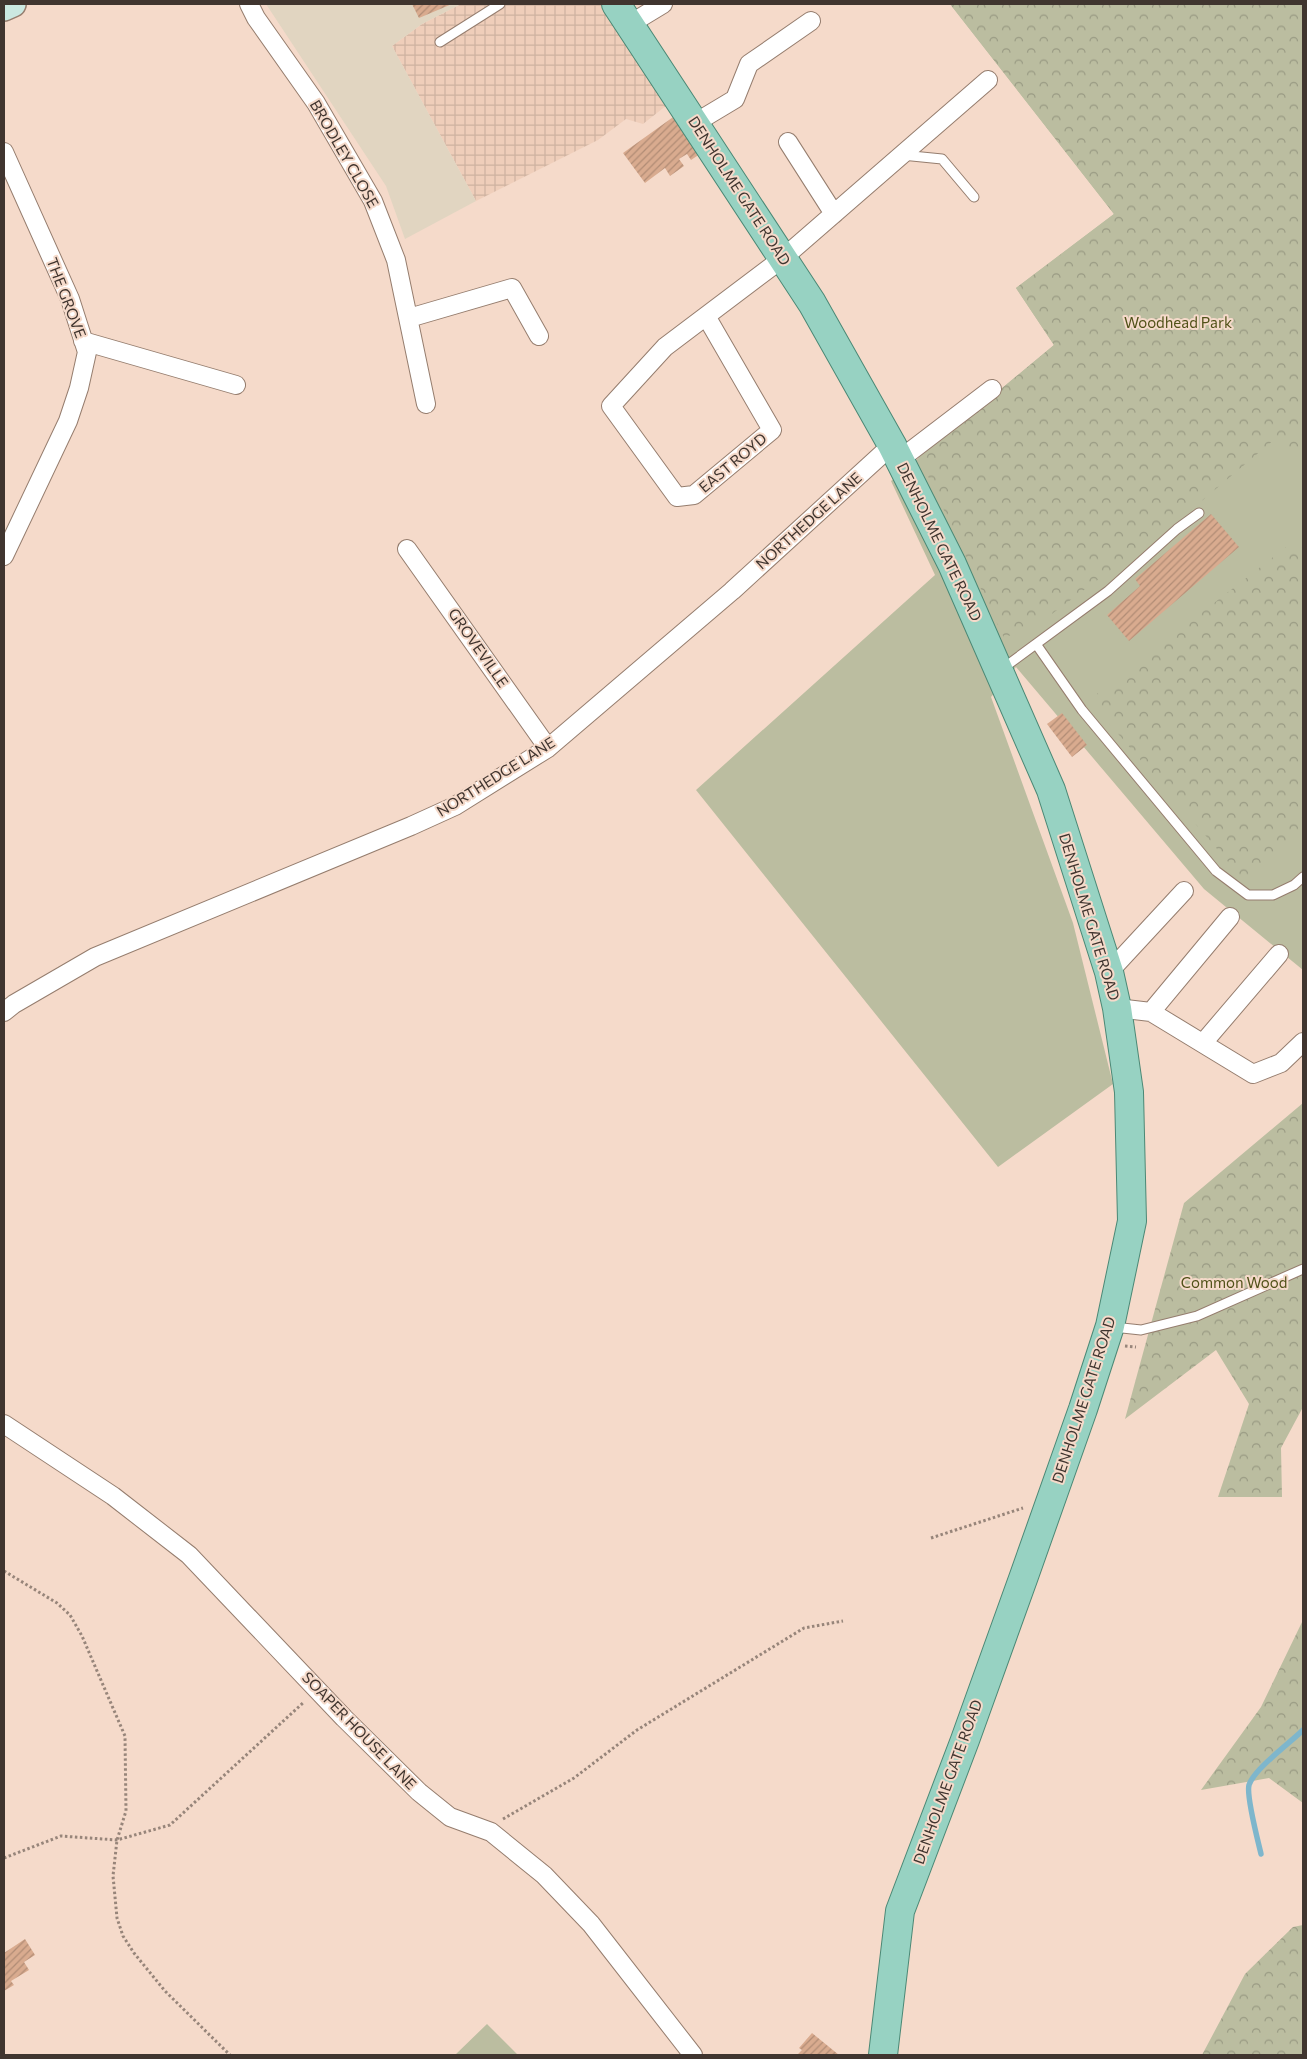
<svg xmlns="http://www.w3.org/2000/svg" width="1307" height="2059" viewBox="0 0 1307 2059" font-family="Commissioner,sans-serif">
<defs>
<pattern id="industrial-grid" width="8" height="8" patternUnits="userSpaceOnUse" patternTransform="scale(1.25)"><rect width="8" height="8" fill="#efceba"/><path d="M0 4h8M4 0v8" fill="none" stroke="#ceb2a0"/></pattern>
<pattern id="forest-crowns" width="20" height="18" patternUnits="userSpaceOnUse" patternTransform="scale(1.25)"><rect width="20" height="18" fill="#bbbda0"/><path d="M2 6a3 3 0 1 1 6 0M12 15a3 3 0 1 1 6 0" fill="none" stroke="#999a83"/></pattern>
<pattern id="building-hatch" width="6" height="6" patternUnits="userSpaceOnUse" patternTransform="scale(1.25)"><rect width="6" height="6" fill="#d9ab8f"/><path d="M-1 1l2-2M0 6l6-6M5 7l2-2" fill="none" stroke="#b18c75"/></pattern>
</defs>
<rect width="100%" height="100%" fill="#f5daca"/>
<!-- industrial -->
<path fill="url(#industrial-grid)" d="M461,4H602L667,105L643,124L626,119L598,140L476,201L392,46L422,24Z"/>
<!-- education -->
<path fill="#e1d5c1" d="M266,4H461L422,24L392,46L476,201L405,239L386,186Z"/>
<!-- green -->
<path fill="#bbbda0" d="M950,4H1303V970L1204,889L1016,667L991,697L1073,923L1113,1084L998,1167L696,790L935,575L891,481L1054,345L1016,288L1114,214Z
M487,2024L518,2055H455Z"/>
<!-- forest -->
<path fill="url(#forest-crowns)" d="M950,4H1303V457L1276,438L1185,515L1041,622L1004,638L919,457L1054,345L1016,288L1114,214Z
M1303,534V834L1248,885L1089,700Z
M1303,1103V1407L1281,1448L1282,1497H1218L1249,1404L1216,1350L1125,1419L1184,1203Z
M1303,1620V1803L1269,1778L1201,1790L1261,1707Z
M1303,1925V2055H1202L1245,1974L1293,1927Z"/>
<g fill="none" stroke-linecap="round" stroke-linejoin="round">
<!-- stream -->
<path stroke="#7eb6cc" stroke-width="5.5" d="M1261,1854C1258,1841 1246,1796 1249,1785C1254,1769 1290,1743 1303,1730"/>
</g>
<!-- building -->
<path fill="url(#building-hatch)" d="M412,4H452L419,18Z
M676,115L703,152L691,160L687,154L679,159L684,166L670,176L665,168L645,183L623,153Z
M1211,514L1239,547L1129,641L1107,615L1140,586L1135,579Z
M1062,713L1087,745L1072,757L1047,724Z
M25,1939L35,1955L24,1962L29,1970L11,1981L14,1985L4,1991V1953Z
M812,2033L839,2055H797L802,2050L799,2048Z"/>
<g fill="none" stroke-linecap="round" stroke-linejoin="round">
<defs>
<path id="lane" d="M440,42L500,4
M902,155L942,159L974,197
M1036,644L1082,710L1216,871L1248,895H1273L1294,885L1303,877
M1002,669L1108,591L1177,529L1199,513
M1113,1327L1141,1330L1197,1316L1303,1269"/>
<path id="street" d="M249,4L256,18L316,103L373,201L396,260L426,404
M630,24L663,4
M695,123L735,99L749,64L811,21
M788,142L834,214
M4,152L70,299L87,352L79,388L68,421L4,556
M706,316L772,430L694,495L677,497L611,406L665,347L783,258L988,80
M409,318L512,288L539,336
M83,341L236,385
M899,460L992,389
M407,549L548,748
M1109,972L1184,891
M1117,1008L1151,1012L1230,917
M4,1012L14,1004L95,957L411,826L455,806L548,748L732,591L892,445
M1151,1012L1253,1074L1281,1063L1303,1042
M1203,1043L1279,954
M4,1424L113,1496L189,1555L344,1718L419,1792L450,1817L491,1832L544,1875L591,1924L693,2055"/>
<path id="secondary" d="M4,8L13,4"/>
<path id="primary" d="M616,4L812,303L892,445L952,564L1051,790L1109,972L1117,1008L1129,1092L1132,1221L1110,1326L1083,1409L1024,1576L965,1740L900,1911L883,2055"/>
</defs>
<!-- lane casing -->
<use href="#lane" stroke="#957d6e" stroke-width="11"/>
<!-- street casing -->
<use href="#street" stroke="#957d6e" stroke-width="20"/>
<!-- secondary casing -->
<use href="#secondary" stroke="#957d6e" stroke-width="28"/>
<!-- primary casing -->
<use href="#primary" stroke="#4b8875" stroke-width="30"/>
<!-- path -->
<path stroke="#97857a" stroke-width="3" stroke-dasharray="2.5 2.5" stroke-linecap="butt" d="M1125,1346L1136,1347
M931,1538L1023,1508
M4,1571L57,1603L70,1615L82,1636L125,1736L126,1811L117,1840L113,1876L117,1918L123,1936L134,1953L165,1991L230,2055
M503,1819L574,1778L637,1730L804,1628L843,1621
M4,1858L61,1836L117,1840L170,1825L304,1702"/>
<!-- lane -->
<use href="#lane" stroke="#fff" stroke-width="9"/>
<!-- street -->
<use href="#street" stroke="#fff" stroke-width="18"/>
<!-- secondary -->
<use href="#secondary" stroke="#cbe8e1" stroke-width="25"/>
<!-- primary -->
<use href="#primary" stroke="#97d2c2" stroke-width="28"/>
</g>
<g text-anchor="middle" stroke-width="4" stroke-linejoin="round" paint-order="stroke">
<!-- street labels -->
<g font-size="15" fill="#40352f" stroke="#f5daca">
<text transform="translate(344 154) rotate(60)" y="5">BRODLEY CLOSE</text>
<text transform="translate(739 191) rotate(57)" y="5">DENHOLME GATE ROAD</text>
<text transform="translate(66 298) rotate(69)" y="5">THE GROVE</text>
<text transform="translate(733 463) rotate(-40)" y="5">EAST ROYD</text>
<text transform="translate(809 521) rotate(-42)" y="5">NORTHEDGE LANE</text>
<text transform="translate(939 542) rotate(64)" y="5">DENHOLME GATE ROAD</text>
<text transform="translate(478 648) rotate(55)" y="5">GROVEVILLE</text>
<text transform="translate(496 777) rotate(-32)" y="5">NORTHEDGE LANE</text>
<text transform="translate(1089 917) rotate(73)" y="5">DENHOLME GATE ROAD</text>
<text transform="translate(1084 1400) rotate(-72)" y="5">DENHOLME GATE ROAD</text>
<text transform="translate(359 1731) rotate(46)" y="5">SOAPER HOUSE LANE</text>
<text transform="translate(948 1782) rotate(-70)" y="5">DENHOLME GATE ROAD</text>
</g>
<!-- park labels -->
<g font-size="15" fill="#505118" stroke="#f5daca">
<text x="1178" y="328">Woodhead Park</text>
<text x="1234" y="1288">Common Wood</text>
</g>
</g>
<!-- border -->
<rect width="1307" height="2059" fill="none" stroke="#40352f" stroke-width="10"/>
</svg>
